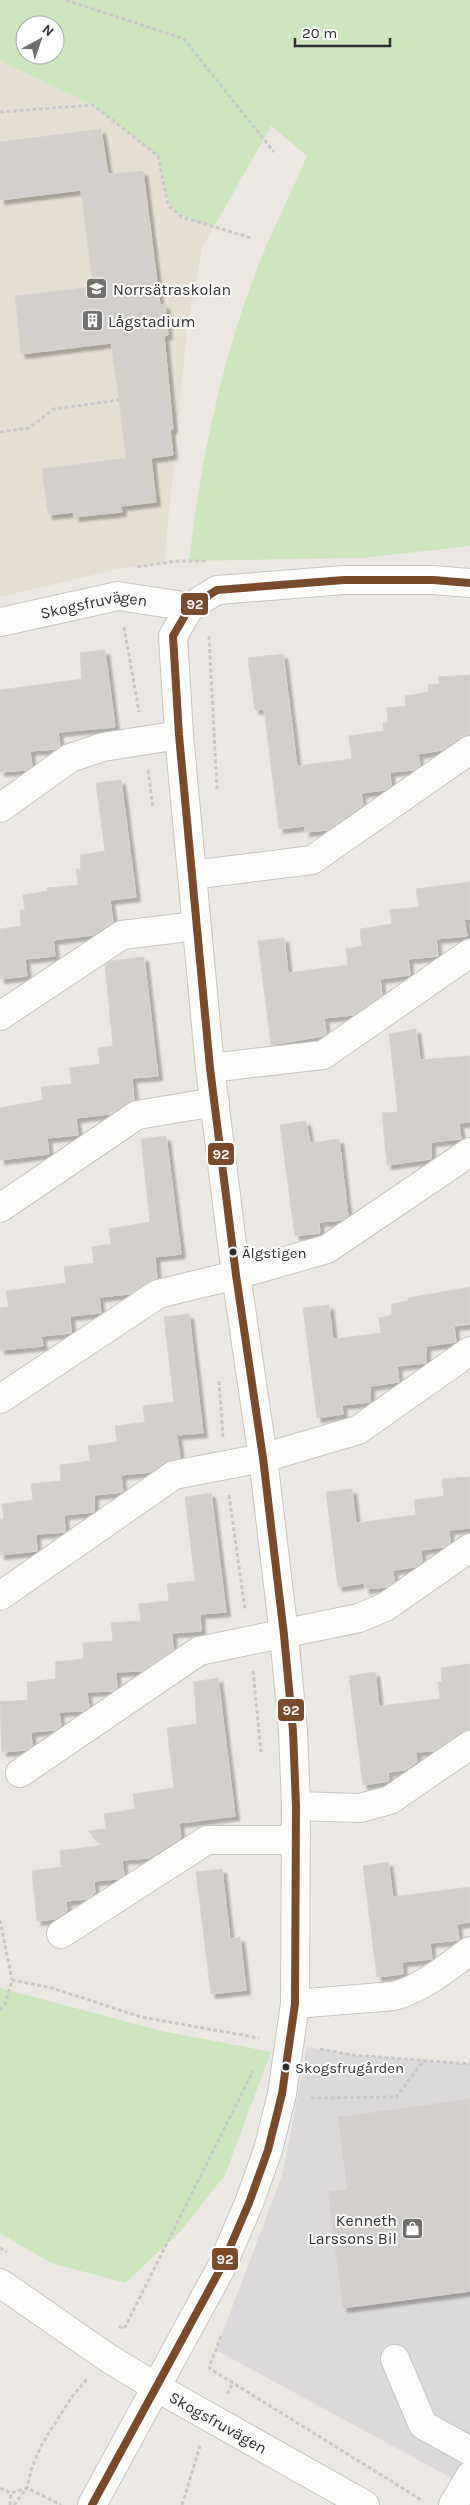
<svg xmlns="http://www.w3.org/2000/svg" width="470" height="2505" viewBox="0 0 470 2505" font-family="Karla,sans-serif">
<defs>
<filter id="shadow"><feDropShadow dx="4.5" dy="4.5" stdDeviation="1" flood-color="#0004"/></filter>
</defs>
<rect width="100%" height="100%" fill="#ece8e4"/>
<!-- industrial -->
<path fill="#dcd9db" d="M307,2047L353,2055L470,2064V2488L216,2350L283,2173Z"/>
<!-- education -->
<path fill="#e6e0d3" d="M0,61L93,105L158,156L168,205L183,217L214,227L202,248L187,330L164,563L118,569L0,597Z"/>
<!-- green -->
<path fill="#cee6be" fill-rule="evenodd" d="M0,0H470V546L362,558L189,561C201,457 223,353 262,256C276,222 293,189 307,156L271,126L214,227C160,210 170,207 158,156L93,105L0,61ZM25,25H55V55H25Z
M0,1988L162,2031L271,2052L225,2175L180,2232L125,2283L51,2263L0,2233Z"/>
<!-- building -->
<path fill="#d1cecb" stroke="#d7d4d0" filter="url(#shadow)" d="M101,129L108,174L143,171L160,305L165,304L168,335L164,336L173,429H170L173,455L151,458L156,502L121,506L122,512L74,517V512L48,515L42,469L126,458L119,400L111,343L21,354L15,296L93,287L81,190L0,200V142Z
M105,650L115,727L58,732L60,746L56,749L30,751L32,766L27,770L0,772V690L82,679L80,653Z
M283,654L297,766L352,759L349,736L384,731L383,723L388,722L387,708L406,706L405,696L429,692L428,685L440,684L438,677L470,675V735L461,737L442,750L418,754L420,766L414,770L390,772L391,786L385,790L361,793L363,805L328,830L305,832V826L279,829L264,709L255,710L248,658Z
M121,780L136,897L110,900L113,922L93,935L53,940L55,956L25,959L27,976L0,979V929L21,926L20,910H25L23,895L48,891L47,888L78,885L76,869H81L80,855L105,851L96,783Z
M470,882V919H464L467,936L436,939L438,956L408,959L410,975L380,979L382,995L353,1015L324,1018L326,1034L323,1036L271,1045L258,941L284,938L288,973L348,965L346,949L362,946L360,929L392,924L390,910L419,907L416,889Z
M144,957L158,1076L132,1078L134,1100L110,1114L76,1118L78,1135L47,1138L49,1154L0,1160V1108L43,1100L41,1087L72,1084L69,1068L100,1064L98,1048L113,1046L105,965L111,961Z
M416,1029L420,1060L470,1056V1122L459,1123L461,1139L431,1142V1159L387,1165L382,1113L398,1112L389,1034Z
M306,1121L310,1143L339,1139L348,1216L343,1220L319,1222L320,1233L295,1236L280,1125Z
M166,1136L181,1254L155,1257L157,1278L130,1294L99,1297L101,1313L70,1316L71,1333L41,1336L43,1346L0,1350V1308L9,1307L6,1291L66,1283L64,1267L94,1263L92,1247L111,1244L109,1229L150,1222L141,1139Z
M470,1287V1324L454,1326L456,1342L426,1346V1363L397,1366L399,1382L370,1386V1402L342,1405L343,1414L317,1418L303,1308L329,1305L333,1339L381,1333L379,1318L392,1315L391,1304L408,1301V1298Z
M189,1314L203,1433L177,1435L180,1458L165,1462L151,1472L121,1475L123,1492L94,1495V1512L64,1515L65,1532L36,1534L37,1551L0,1555V1520L4,1519L2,1504L33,1500L31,1484L61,1481L60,1465L90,1461L88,1446L117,1442L115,1426L145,1422L143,1406L174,1402L164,1317Z
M470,1477V1528L449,1530L450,1543L444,1547L421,1550L422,1562L415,1567L393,1570L394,1582L386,1587L365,1589L364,1583L338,1587L326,1492L352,1489L356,1523L416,1515L414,1500L444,1496L442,1479Z
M211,1493L226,1612L200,1614L201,1631L172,1633L173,1650L143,1671L116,1672L117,1688L113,1691L87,1692L89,1707L84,1711L59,1712L61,1726L55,1730L31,1732L32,1746L26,1750L2,1752L0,1702L28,1700L27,1682L56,1679L55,1662L84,1659L83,1643L113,1641L111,1623L141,1621L139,1604L169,1601L167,1584L195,1581L185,1497Z
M470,1664V1730L461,1732L434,1751L416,1752L417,1762L405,1770L388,1772L389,1781L363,1785L349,1676L375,1672L379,1706L440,1699L438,1682H442L441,1668Z
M218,1678L235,1816L179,1823L181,1838L149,1858L122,1860L124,1875L118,1879L94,1881L95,1893L87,1899L66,1901L67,1911L56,1919L37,1921L32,1871L61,1867L60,1851L104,1845L88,1831L106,1829L104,1814L135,1809L133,1794L174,1788L167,1728L197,1724L194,1682Z
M388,1862L393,1897L470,1887V1922L457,1924L459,1940L430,1943L432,1959L402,1962L403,1974L377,1977L363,1866Z
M222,1869L230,1939L240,1937L246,1990L211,1994L196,1872Z
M470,2099V2291L343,2308L328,2192L347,2189L338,2117Z"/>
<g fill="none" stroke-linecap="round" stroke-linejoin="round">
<defs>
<g id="minor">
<path id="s1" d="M0,622L118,596L190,607"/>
<path d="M0,808L70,758L103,747L179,735"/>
<path d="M192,875L312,860L470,750"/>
<path d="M0,1016L122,935L196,926"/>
<path d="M210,1068L323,1055L470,953"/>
<path d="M0,1208L137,1115L215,1102"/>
<path d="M0,1399L158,1294L236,1275L327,1249L470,1152"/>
<path d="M0,1596L174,1475L263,1458L358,1430L470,1351"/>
<path d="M20,1773L199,1651L359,1618L385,1607L470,1548"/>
<path d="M296,1806L360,1808L390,1800L470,1745"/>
<path d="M61,1934L207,1840H296"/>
<path d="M295,2004L394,1996C423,1988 446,1968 470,1951"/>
<path id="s2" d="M0,2283L108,2358L156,2387L365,2505"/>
<path d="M395,2359L423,2425L470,2451"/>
<path d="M92,2505L221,2268L249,2203L268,2150L282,2094L295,2004L296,1806L293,1731L284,1635L263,1458L236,1275L210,1068L179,735L173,636L190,607L217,590L344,580H433L470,583"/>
<path d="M453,2505L470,2476"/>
</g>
</defs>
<!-- minor casing -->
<use href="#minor" stroke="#c5c4c5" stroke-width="30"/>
<!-- path -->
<path stroke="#c9c9c8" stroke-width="3" stroke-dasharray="4 2.5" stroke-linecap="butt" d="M66,0L184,39L274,152
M0,112L93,105L158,156L168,205L182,217L251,238
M0,432L29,428L54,409L119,400
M137,567L176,561H206
M124,627L139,712
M209,636L217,790
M148,770L153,808
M219,1381L223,1437
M229,1495L245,1610
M253,1671L261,1752
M0,1920L12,1980
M0,2010L5,2004L12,1980L52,1988L141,2017L259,2038
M320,2049L353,2055L470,2064
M311,2098L396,2097L424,2060
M0,2248L7,2252
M119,2326L124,2329L253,2071
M221,2336L209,2368L423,2501
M227,2394L233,2383
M0,2488L11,2493L27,2488L61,2505
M10,2505L11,2493
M14,2505L27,2488L32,2467L42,2444L71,2398L87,2379
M182,2505L200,2446"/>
<!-- minor -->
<use href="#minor" stroke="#fcfcfb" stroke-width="28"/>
<defs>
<path id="bus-1" d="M92,2505L221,2268L249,2203L268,2150L282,2094L295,2004L296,1806L293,1731L284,1635L263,1458L236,1275L210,1068L179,735L173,636L190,607L217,590L344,580H433L470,583"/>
</defs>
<!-- bus-1 casing -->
<use href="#bus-1" stroke="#fff" stroke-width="11"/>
<!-- bus-1 -->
<use href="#bus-1" stroke="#7a4b2a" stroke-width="8"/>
</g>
<!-- icons -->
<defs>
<symbol id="school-square" viewBox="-11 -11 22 22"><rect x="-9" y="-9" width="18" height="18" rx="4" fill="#706f6e" stroke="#fff"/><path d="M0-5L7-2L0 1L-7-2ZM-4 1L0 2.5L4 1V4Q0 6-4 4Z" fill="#fff"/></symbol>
<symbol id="building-square" viewBox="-11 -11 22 22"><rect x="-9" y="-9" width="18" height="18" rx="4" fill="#706f6e" stroke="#fff"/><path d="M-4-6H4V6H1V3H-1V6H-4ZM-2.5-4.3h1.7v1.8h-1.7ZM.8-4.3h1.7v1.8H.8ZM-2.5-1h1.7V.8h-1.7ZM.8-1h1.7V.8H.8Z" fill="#fff"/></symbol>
<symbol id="shop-square" viewBox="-11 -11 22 22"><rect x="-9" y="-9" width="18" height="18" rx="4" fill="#706f6e" stroke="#fff"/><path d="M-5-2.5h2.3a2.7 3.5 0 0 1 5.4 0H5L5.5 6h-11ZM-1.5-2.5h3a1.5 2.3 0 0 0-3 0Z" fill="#fff"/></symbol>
</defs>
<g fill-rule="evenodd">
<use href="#school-square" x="84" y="276" width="25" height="25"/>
<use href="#building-square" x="80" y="308" width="25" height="25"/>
<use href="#shop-square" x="400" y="2216" width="25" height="25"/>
</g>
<!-- markers -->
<g fill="#2e2e2e" stroke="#fff" stroke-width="2">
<circle cx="233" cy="1252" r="4.5"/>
<circle cx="286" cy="2067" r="4.5"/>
</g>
<g text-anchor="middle" stroke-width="4" stroke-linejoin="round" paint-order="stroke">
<!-- bus labels -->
<g font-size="15" fill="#2e2e2e" stroke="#fff" text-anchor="start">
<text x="242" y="1258">Älgstigen</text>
<text x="295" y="2073">Skogsfrugården</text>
</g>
<!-- poi labels -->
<g font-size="16" fill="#2e2e2e" stroke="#fff" text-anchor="start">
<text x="113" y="295">Norrsätraskolan</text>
<text x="108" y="327">Lågstadium</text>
<text x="397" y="2226" text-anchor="end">Kenneth<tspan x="397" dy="18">Larssons Bil</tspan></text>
</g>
<!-- street labels -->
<g font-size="16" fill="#2e2e2e" stroke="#fff">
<text dy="6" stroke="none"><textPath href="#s1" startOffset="96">Skogsfruvägen</textPath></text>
<text dy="6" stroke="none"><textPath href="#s2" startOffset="259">Skogsfruvägen</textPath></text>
</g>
</g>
<g stroke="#fff" stroke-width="2">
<rect x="180" y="592" width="29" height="24" rx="5" fill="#7a4b2a"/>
<rect x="207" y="1142" width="28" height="24" rx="5" fill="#7a4b2a"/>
<rect x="277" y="1698" width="28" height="24" rx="5" fill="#7a4b2a"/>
<rect x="211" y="2247" width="28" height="24" rx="5" fill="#7a4b2a"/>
</g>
<g font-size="14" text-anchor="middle" font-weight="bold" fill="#fff">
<text x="195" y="609">92</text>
<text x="221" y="1159">92</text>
<text x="291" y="1715">92</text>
<text x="225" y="2264">92</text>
</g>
<!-- north arrow -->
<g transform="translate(40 40) rotate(40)"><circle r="24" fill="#ffffff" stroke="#ababab"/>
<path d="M0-4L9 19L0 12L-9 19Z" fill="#706f6e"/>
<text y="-8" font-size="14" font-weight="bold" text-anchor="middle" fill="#2e2e2e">N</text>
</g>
<!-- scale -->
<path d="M295 38v8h95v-8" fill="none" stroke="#2e2e2e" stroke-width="2.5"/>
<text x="302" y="38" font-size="15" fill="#2e2e2e" stroke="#ffffff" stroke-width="4" paint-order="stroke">20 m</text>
</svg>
